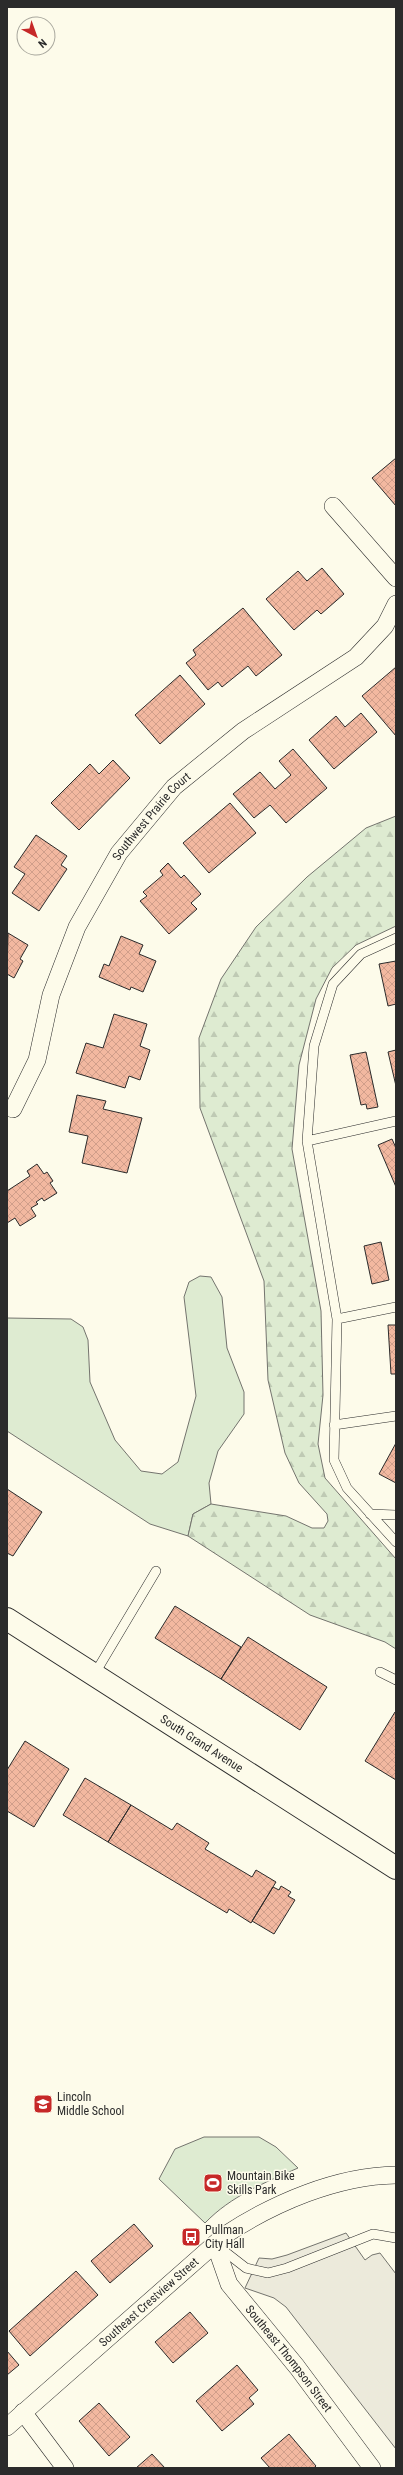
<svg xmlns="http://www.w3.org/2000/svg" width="403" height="2475" font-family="'Roboto Condensed',sans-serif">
<defs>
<pattern id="forest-firs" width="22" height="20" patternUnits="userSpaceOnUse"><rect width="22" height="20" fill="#deebd1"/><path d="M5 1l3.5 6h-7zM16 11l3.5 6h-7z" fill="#bfcab4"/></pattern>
<pattern id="building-cross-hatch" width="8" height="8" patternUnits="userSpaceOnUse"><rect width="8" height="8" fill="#f2b8a0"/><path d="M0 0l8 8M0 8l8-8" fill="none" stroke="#d09e8a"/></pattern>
</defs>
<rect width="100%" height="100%" fill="#fdfbea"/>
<path fill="#deebd1" stroke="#74746e" d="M200,1276L211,1277L222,1297L227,1348L244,1392V1414L218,1451L209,1483L211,1504L193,1514L188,1536L150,1524L7,1431V1318L71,1319L83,1327L88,1340L90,1382L115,1440L141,1471L162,1474L178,1462L196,1396L184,1297L189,1282Z
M204,2137H259L276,2147L298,2168C264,2183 231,2196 205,2223L159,2179L175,2149Z"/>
<path fill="url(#forest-firs)" stroke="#74746e" d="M396,816V926L356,945L332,968L316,999L299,1065L292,1149L321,1311L323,1395L318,1444L325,1478L396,1559V1649L385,1642L310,1615L188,1536L193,1514L211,1504L286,1516L312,1528H324L328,1521L327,1514L299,1483L285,1453L268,1380L264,1281L200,1108L199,1038L221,979L256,927L307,877L366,828Z"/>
<path fill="#eceadb" stroke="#74746e" d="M346,2233L365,2260L372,2255L380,2253L396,2274V2449L286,2307L274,2298L245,2288L259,2258L272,2259L287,2255Z"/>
<path fill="url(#building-cross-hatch)" stroke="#2b2b2b" d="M396,458V506L372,478Z
M322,568L344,594L321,614L317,610L294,630L266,599L298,571L307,581Z
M243,608L282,655L256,676L248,666L222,687L218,682L208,690L186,663L196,655L193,650Z
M396,667V736L362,696Z
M180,675L205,704L160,744L135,715Z
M361,713L377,732L334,769L309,740L336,716L345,727Z
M293,749L327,788L286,823L270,805L254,818L233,794L260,772L275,789L291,775L279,761Z
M113,760L130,778L79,830L51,803L90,764L99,774Z
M230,803L256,833L209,873L183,843Z
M36,835L67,856L61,865L67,869L39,911L12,893L25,874L14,867Z
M168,863L181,878L184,875L201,894L191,903L197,909L169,934L140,901L147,896L143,892L163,875L160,871Z
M8,933L28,945L20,959L23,961L14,978L7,974Z
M121,936L143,945L139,954L156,961L143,992L131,987L130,990L99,977L104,964L109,966Z
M396,961V1004L388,1006L379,964Z
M114,1014L147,1024L140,1046L150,1050L140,1080L129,1076L125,1088L76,1073L86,1043L103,1048Z
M396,1050V1086L388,1052Z
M366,1052L378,1107L367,1109L366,1104L361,1105L350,1055Z
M77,1095L106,1101L103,1109L142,1118L127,1173L82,1163L88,1136L69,1132Z
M392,1139L396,1148V1187L378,1145Z
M37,1164L44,1174L47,1172L53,1181L50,1183L57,1193L44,1201L42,1198L36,1202L38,1204L31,1208L36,1216L20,1226L15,1218L7,1223V1191L30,1176L27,1171Z
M381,1242L389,1280L372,1284L364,1246Z
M388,1325H396V1374H391Z
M396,1443V1483L379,1474Z
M7,1489L42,1512L13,1556L7,1553Z
M175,1606L241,1647L221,1679L155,1638Z
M248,1637L327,1687L300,1730L221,1679Z
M395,1712L396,1713V1780L365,1761Z
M25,1741L69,1769L34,1827L7,1811V1770Z
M85,1778L131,1805L108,1842L63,1815Z
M131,1805L172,1830L177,1823L209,1843L205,1849L252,1877L256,1870L276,1882L251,1923L229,1909L227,1913L108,1842Z
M281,1886L291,1892L288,1896L295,1900L274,1934L252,1921L273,1887L279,1890Z
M134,2224L153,2246L110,2283L91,2261Z
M76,2271L98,2295L30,2356L9,2331Z
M190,2312L208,2333L173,2363L155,2342Z
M7,2351L19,2365L7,2375Z
M237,2365L258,2390L249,2398L254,2404L222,2431L196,2401Z
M99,2403L130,2437L109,2456L79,2421Z
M289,2434L316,2466L314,2468H270L261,2458Z
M152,2454L165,2468H136Z"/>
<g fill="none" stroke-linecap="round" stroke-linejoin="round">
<defs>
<path id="lane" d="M396,938L361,954L333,984L314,1046L307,1141L337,1319L334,1460L347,1488L396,1542
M307,1141L396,1121
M337,1319L396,1307
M334,1425L396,1416
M370,1514L396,1515
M380,1672L396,1680
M94,1675L156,1571
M219,2247L246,2268L268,2273L287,2268L373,2234L396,2238"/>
<g id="street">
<path d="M333,506L396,578"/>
<path id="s1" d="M13,1109L37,1060L51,995L77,927L119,853L174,787L243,731L356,657L385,626L396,604"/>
<path id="s2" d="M215,2244L229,2284L297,2367L372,2468"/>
<path d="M23,2412L65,2468"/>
<path id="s3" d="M7,2427L225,2235C274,2203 336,2176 396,2175"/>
</g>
<g id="primary">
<path id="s4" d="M7,1619L396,1868"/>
</g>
</defs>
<use href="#lane" stroke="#2b2b2b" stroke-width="10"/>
<use href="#street" stroke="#2b2b2b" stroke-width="18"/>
<use href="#primary" stroke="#2b2b2b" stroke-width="24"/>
<use href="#lane" stroke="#fdfbea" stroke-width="9"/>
<use href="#street" stroke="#fdfbea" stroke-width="17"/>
<use href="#primary" stroke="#fdfbea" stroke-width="22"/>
</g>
<defs>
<symbol id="school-square" viewBox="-11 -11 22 22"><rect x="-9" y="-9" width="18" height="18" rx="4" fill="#c62828" stroke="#fdfbea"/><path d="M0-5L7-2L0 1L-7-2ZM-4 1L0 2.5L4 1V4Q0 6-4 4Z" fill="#fff"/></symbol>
<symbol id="stadium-square" viewBox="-11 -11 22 22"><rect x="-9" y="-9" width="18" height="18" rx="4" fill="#c62828" stroke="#fdfbea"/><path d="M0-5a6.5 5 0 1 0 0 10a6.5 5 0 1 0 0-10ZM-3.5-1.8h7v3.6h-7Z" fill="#fff"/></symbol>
<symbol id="bus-square" viewBox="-11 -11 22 22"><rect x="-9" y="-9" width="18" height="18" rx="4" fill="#c62828" stroke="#fdfbea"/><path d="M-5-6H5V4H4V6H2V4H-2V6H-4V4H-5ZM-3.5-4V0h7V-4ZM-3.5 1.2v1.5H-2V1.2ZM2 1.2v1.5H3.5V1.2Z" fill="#fff"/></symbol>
</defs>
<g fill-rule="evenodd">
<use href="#school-square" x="32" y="2093" width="22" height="22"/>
<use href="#stadium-square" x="202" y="2172" width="22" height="22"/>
<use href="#bus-square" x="180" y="2226" width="22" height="22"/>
</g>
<g text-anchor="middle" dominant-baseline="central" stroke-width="3" stroke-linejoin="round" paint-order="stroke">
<g font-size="12" fill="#2b2b2b" stroke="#fdfbea">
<text stroke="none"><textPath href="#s1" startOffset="328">Southwest Prairie Court</textPath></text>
<text stroke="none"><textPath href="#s4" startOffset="231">South Grand Avenue</textPath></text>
<text stroke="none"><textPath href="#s3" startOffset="189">Southeast Crestview Street</textPath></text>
<text stroke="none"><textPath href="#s2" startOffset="138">Southeast Thompson Street</textPath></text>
</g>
<g font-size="12" fill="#2b2b2b" stroke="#fdfbea" text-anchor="start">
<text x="57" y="2097">Lincoln<tspan x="57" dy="14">Middle School</tspan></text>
<text x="227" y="2176">Mountain Bike<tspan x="227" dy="14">Skills Park</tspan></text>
<text x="205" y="2230">Pullman<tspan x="205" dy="14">City Hall</tspan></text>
</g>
</g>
<rect width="403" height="2475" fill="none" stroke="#2b2b2b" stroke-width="16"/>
<g transform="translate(36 36) rotate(139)"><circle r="19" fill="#fdfbea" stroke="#a9a89e"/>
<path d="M0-3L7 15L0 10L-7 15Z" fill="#c62828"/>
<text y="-6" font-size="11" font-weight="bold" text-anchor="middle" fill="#2b2b2b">N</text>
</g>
</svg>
